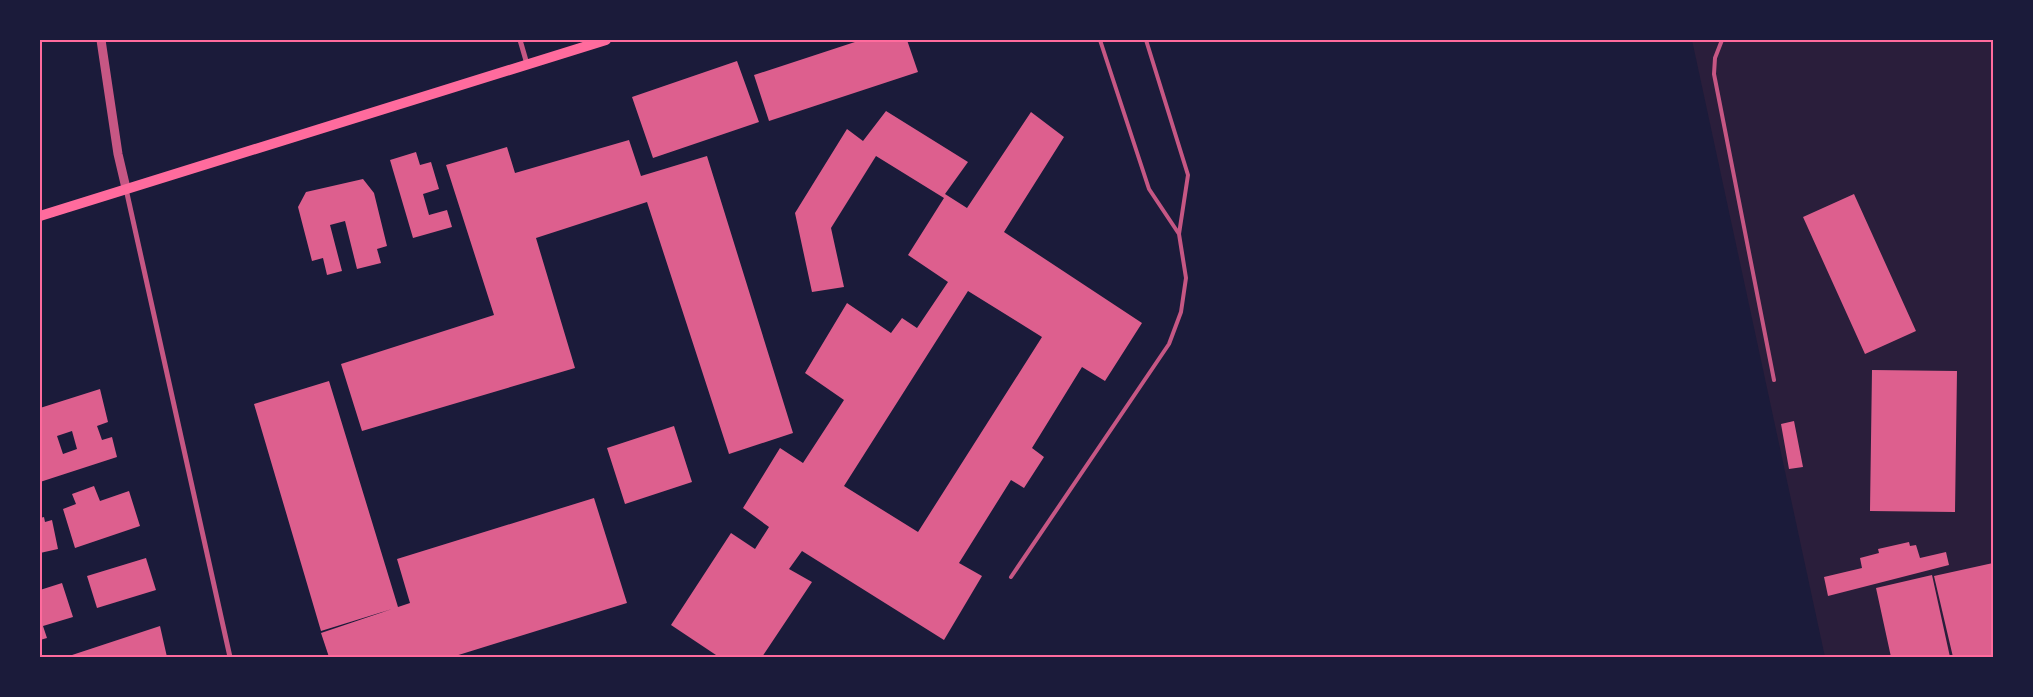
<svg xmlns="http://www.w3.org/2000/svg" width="2033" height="697" font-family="Literata,serif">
<rect width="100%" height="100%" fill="#1b1b3a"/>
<path fill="#2a1e3b" d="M1692,40H1993V657H1825Z"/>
<path fill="#dd5f8e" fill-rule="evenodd" d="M861,40H907L918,72L769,121L754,75Z
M737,61L759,122L653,158L632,97Z
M886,111L968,162L945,194L967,208L1031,112L1064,137L1004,232L1142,323L1105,381L1082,367L1032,448L1044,457L1024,488L1011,480L959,563L982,576L944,640L802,551L789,569L812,582L762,657H719L671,625L731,533L755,549L769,527L743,508L780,448L803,463L844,400L805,373L847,303L891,333L902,318L917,328L948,282L908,255L944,198L876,156L831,228L844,287L812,292L795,213L847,129L863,141ZM968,291L1042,337L918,532L844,486Z
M629,140L641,176L707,156L793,433L729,454L647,202L536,238L575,368L362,431L341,364L494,315L446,165L507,147L515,173Z
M416,152L420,165L431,162L439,189L423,194L429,215L447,210L452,227L413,238L390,160Z
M363,179L374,193L387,246L377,249L381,263L357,269L345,221L330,225L342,271L327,275L323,258L312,261L298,207L306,192Z
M1854,194L1916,331L1865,354L1803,217Z
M1872,370L1957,371L1955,512L1870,511Z
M329,381L398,607L410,603L397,559L594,498L627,603L452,657H329L321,633L392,609L321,631L254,404Z
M100,389L108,422L97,426L102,440L112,437L117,457L40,482V408ZM72,431L77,449L63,454L57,436Z
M1794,421L1803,467L1789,469L1781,424Z
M674,426L692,482L625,504L607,448Z
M94,486L100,501L129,491L140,526L75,548L63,509L76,504L72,494Z
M44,517L45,522L52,520L58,549L40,553V518Z
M1909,542L1910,546L1916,545L1920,558L1946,552L1949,565L1828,596L1824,577L1862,568L1860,558L1879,553L1878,549Z
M146,558L156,590L97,608L87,576Z
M1993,563V657H1953L1934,576Z
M1932,575L1950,657H1891L1876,588Z
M62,583L73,617L43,626L47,638L40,640V590Z
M160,626L167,657H66Z"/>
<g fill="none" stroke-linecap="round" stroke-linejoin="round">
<path stroke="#c65784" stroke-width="4" d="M1100,40L1149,189L1179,234
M1722,40L1715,58L1714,74L1774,380
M1011,577L1169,344L1181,312L1186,278L1179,234L1188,175L1146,40"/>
<path stroke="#c65784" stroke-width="5" d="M520,40L527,64
M126,189L230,657"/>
<path stroke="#c65784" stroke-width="9" d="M101,40L118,154L126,188"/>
<path stroke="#ff6b9d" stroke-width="10" d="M40,216L606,40"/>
</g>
<rect width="2033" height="697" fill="none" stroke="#1b1b3a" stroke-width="82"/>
<rect x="41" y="41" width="1951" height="615" fill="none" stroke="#ff6b9d" stroke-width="2"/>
</svg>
